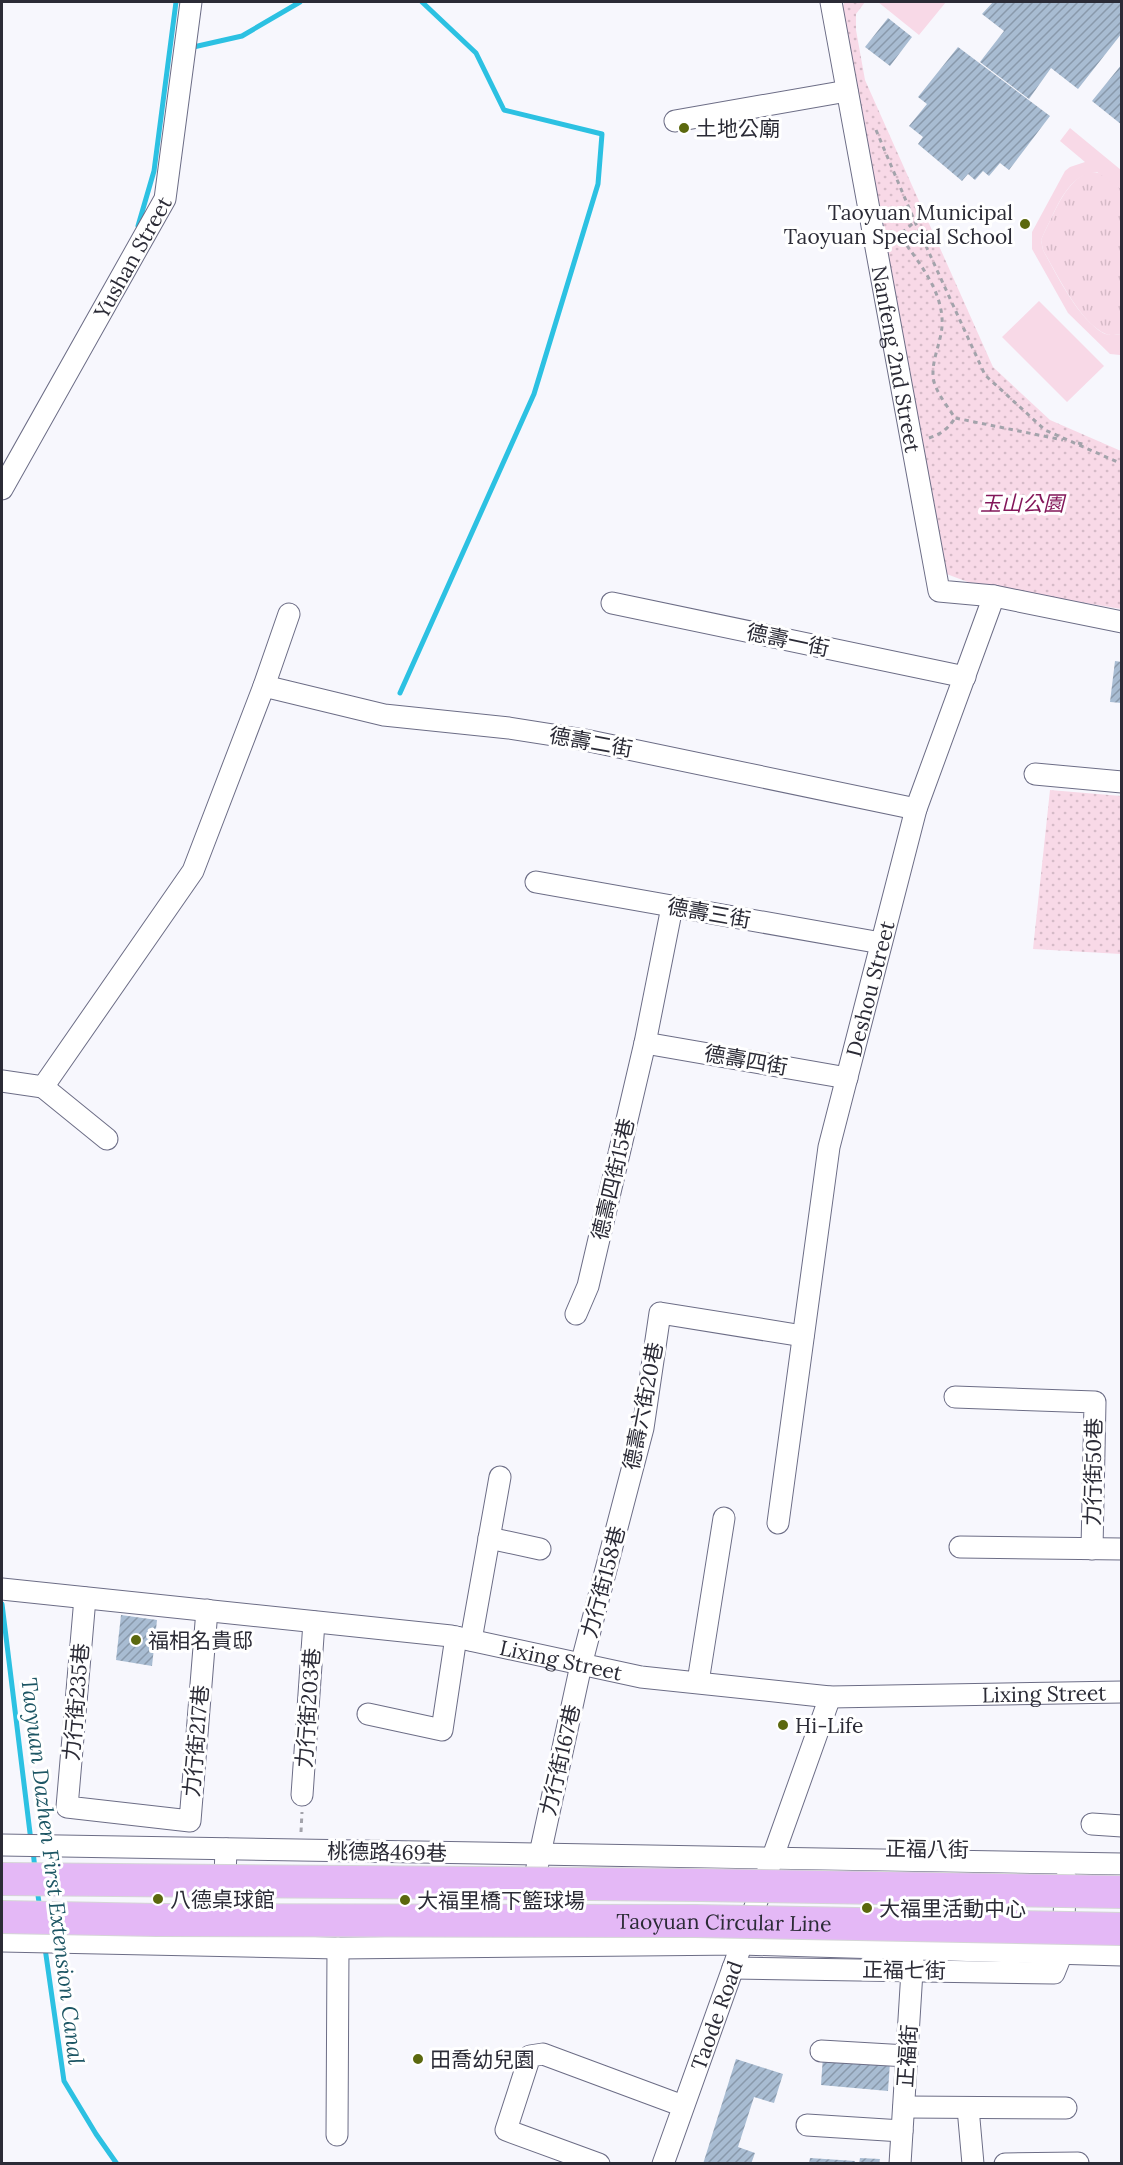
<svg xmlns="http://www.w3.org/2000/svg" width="1123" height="2165" font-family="Lora,'Noto Sans TC',serif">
<defs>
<pattern id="grass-tufts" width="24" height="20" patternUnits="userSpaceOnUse" patternTransform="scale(1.5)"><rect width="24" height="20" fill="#f8d9e7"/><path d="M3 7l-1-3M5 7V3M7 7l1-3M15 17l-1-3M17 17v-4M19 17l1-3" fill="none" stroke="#d5bac7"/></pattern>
<pattern id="park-dots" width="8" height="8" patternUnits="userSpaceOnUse" patternTransform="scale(1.5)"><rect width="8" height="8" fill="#f8d9e7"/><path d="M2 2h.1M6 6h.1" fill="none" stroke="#d5bac7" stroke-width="1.8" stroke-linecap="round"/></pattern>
<pattern id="building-hatch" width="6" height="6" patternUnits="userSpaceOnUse" patternTransform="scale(1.5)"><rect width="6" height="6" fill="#a8bcd2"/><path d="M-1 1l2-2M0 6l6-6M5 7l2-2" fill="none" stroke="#8999ab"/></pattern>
</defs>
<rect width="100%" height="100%" fill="#f7f7fd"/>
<path fill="url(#grass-tufts)" d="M1090,172C1103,171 1112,181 1121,189L1120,334C1115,335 1111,336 1106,334C1080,323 1057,274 1043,250L1041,240L1045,231C1056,210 1066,180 1090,172Z"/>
<path fill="url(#park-dots)" d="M845,2H865L856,14V30L865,80L993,367L1050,420L1121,451V609L973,584L944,573L841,10Z
M1050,790L1121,796V954L1033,949Z"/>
<path fill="#f8d9e7" d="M878,2H946L919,35Z
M1070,128L1121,170V189L1097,172C1067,174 1057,208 1045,231L1041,240L1043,250C1058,277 1077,317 1103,333C1109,336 1116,335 1121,334L1120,355L1110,354L1068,313L1032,249V232L1065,171L1070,167L1085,162L1060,141Z
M1039,301L1104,366L1067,402L1002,337Z"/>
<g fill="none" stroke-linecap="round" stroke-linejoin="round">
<path stroke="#2cc1e2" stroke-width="5" d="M189,48L242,36L300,2
M138,226L154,171L176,2
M400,693L534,394L598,184L602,134L504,110L476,53L422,2
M2,1604L31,1841
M33,1850L35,1870
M37,1889L40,1909
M45,1948L64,2081L96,2134L117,2164"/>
</g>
<path fill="url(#building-hatch)" d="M993,2H1122V33L1078,89L1051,68L1029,99L980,62L1004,31L982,14Z
M888,18L912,37L890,66L865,47Z
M958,47L1050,116L1009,170L1000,163L989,176L983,171L975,180L968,174L962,181L918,144L923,137L909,126L927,104L918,97Z
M1122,64V125L1092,101Z
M1115,661L1122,662V703L1110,702Z
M121,1615L157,1620L152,1666L116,1660Z
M823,2056L890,2062L888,2091L821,2085Z
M736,2059L783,2074L774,2103L754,2097L738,2147L755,2153L751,2164H703Z
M810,2158L855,2161L854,2164H809Z
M860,2158L880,2159L879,2164H859Z"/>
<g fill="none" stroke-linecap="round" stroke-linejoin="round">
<defs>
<g id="minor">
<path id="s1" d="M831,2L939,591L994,596L1122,622"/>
<path d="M675,121L847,91"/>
<path id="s2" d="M2,489L165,199L191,2"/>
<path d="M612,603L965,677"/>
<path d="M264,686L384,715L509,728L585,740L916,809"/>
<path d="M1035,774L1122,782"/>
<path d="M536,882L881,943"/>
<path d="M645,1043L847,1078"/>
<path d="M2,1081L43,1087L193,871L264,686L289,614"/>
<path d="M43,1087L107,1139"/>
<path d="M576,1314L588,1286L645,1043L672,907"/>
<path d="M955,1397L1095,1402L1092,1549"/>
<path id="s3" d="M778,1523L829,1147L916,809L994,596"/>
<path d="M489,1538L540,1549"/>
<path d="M960,1547L1122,1549"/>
<path id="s4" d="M2,1589L451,1636L641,1677L830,1697L1122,1692"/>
<path d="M85,1598L67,1807L190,1821L207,1610"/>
<path d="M471,1640L500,1477"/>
<path d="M698,1682L724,1518"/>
<path d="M368,1714L442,1730L456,1637"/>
<path d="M302,1795L314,1622"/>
<path d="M1092,1824L1122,1826"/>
<path d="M2,1845L1122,1864"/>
<path d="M223,1932L226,1849"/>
<path d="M523,1932L581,1665L643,1428L660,1313L803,1336"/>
<path d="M2,1941L338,1948L741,1944L1122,1955"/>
<path d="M733,1968L1054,1973L1062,1953L1066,1879"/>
<path d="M821,2051L907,2056"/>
<path d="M904,2107L1066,2108"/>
<path d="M968,2108L973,2164"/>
<path d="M807,2125L902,2131"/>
<path d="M337,2135L338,1948"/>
<path d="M599,2164L506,2130L530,2056L543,2054L683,2106"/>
<path id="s5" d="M663,2164L830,1697"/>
<path d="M900,2164L913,1955"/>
<path d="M1005,2164L1078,2163"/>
</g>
</defs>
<use href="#minor" stroke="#6c6d86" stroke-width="23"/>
<path stroke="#a3a3ab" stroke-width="3" stroke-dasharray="4.5 4.5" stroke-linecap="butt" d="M876,130L915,222L985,375L1045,430L1122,464
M919,218L903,232V240C919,263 940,288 942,318C944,340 929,361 934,382C938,395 948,407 955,418L1063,440
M929,438C941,434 948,429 955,418
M1078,443L1087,445
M301,1832L302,1812"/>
<use href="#minor" stroke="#fff" stroke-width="21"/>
<defs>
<g id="highway-bridge">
<path d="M2,1879L701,1885L1122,1892"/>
<path id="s6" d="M2,1917L157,1920L695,1921L1122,1929"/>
</g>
</defs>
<use href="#highway-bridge" stroke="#d5d5d7" stroke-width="34" stroke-linecap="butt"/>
<use href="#highway-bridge" stroke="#e4b8f6" stroke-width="32"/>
</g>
<g fill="#5b680e" stroke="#fff" stroke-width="2">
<circle cx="684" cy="128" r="6"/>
<circle cx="1025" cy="224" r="6"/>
<circle cx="136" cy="1640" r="6"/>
<circle cx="783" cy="1725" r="6"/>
<circle cx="158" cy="1899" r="6"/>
<circle cx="405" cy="1900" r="6"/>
<circle cx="867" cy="1908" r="6"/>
<circle cx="418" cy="2059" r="6"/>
</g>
<g text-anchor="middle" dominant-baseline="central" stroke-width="6" stroke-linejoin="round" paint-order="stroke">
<g font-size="21" fill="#2b2b36" stroke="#fff" text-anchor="start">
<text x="696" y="128">土地公廟</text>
<text x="1013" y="212" text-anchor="end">Taoyuan Municipal<tspan x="1013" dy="24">Taoyuan Special School</tspan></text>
<text x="148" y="1640">福相名貴邸</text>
<text x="795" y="1725">Hi-Life</text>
<text x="170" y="1899">八德桌球館</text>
<text x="417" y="1900">大福里橋下籃球場</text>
<text x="879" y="1908">大福里活動中心</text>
<text x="430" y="2059">田喬幼兒園</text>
</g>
<g font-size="21" fill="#2b2b36" stroke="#fff">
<text stroke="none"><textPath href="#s2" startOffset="266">Yushan Street</textPath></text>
<text stroke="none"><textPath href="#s1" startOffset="363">Nanfeng 2nd Street</textPath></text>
<text transform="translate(788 640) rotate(12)">德壽一街</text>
<text transform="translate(591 742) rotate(10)">德壽二街</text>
<text transform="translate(709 913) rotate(10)">德壽三街</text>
<text stroke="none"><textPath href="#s3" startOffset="543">Deshou Street</textPath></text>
<text transform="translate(746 1060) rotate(10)">德壽四街</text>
<text transform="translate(613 1179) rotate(-77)">德壽四街15巷</text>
<text transform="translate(643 1406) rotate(-79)">德壽六街20巷</text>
<text transform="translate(1093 1472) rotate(-89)">力行街50巷</text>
<text transform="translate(603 1582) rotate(-75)">力行街158巷</text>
<text stroke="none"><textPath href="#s4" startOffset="564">Lixing Street</textPath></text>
<text stroke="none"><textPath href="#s4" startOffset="1050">Lixing Street</textPath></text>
<text transform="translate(76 1702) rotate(-85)">力行街235巷</text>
<text transform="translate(308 1708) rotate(-86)">力行街203巷</text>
<text transform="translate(196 1741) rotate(-85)">力行街217巷</text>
<text transform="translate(560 1760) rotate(-77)">力行街167巷</text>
<text transform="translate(927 1849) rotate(1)">正福八街</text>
<text transform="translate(387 1852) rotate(1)">桃德路469巷</text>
<text stroke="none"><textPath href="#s6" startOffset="722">Taoyuan Circular Line</textPath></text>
<text transform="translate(904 1970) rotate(1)">正福七街</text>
<text stroke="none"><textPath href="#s5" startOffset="158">Taode Road</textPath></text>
<text transform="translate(907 2056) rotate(-86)">正福街</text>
</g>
<g font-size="21" font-style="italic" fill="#83175a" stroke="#fff">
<text x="1022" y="503">玉山公園</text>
</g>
<g font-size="22" font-style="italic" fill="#1d5664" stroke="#fff">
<text transform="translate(53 1871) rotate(83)">Taoyuan Dazhen First Extension Canal</text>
</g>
</g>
<rect width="1123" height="2165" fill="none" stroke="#2b2b36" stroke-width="6"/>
</svg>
